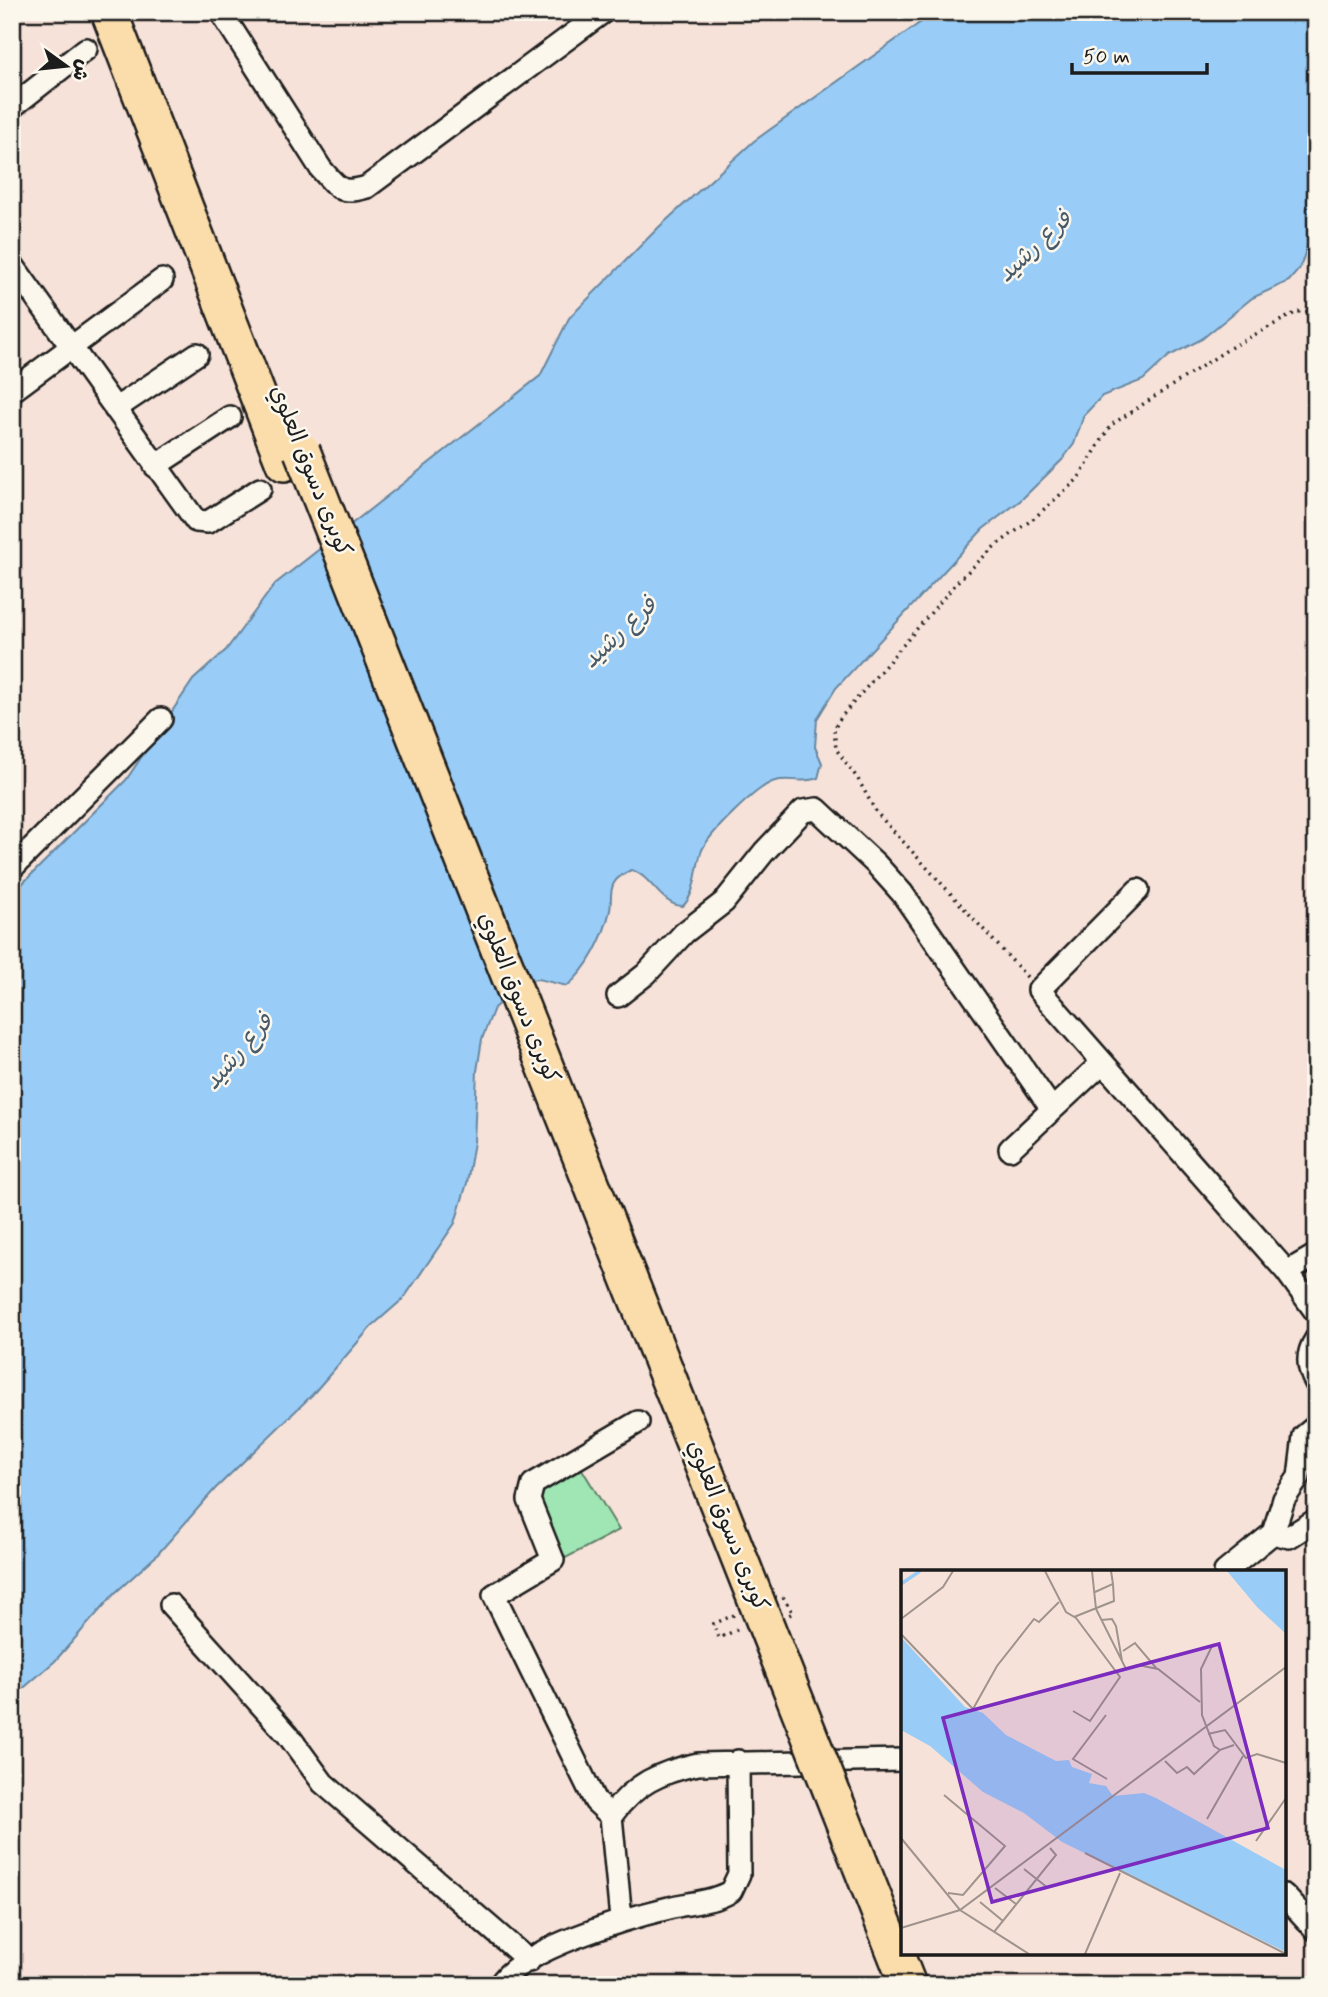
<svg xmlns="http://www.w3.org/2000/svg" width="1328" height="1997" font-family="Mynerve,'Playpen Sans Arabic',sans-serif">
<rect width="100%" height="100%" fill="#f7e2d9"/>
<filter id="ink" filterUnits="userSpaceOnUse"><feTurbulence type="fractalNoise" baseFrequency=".0143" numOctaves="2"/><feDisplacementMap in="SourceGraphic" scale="14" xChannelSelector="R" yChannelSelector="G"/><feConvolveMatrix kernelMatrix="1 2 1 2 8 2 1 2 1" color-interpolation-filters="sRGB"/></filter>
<g filter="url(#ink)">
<path fill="#9fe6b4" stroke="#5e8168" stroke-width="2" d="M580,1466L619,1530L560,1561L530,1499Z"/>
<path fill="#99cdf7" stroke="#67869f" stroke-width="2" d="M935,12H1316V219L1300,268L1289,281L1252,298L1202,339L1169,356L1143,380L1102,396L1084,415L1074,444L1062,460L1021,500L983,529L836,688L817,719L815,747L822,763L818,778C803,784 790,777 775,781C758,785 709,834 702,850C695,868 697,892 683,906C661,906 651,875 631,870C625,873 617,877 614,883C609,891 612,902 610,910C604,937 588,969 567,986L538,979L524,981L494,1008L482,1039L477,1071L474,1142L467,1183L455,1223L404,1298L371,1327L312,1395L215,1489L156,1556L115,1593L55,1661L12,1698V894L126,780L193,680L226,650L275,584L540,376L569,318L659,227L754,141Z"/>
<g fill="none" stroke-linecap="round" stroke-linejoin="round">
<defs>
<path id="minor" d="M221,12L321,169C338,188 340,195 367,187L603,12
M12,107L86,49
M12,264L196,521L208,522L260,489
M12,391L162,280
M115,409L197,354
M155,466L230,417
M12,868L161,719
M1138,890L1039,990L1287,1272L1316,1255
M618,996L646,974L684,933L724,902L764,852L803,811L817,809L876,864L902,893L1051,1108
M1010,1149L1102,1063
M1287,1272L1316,1312
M1316,1339C1306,1354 1307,1368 1316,1383
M1273,1533L1289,1537L1316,1520
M1225,1572L1273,1533L1284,1499L1299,1477L1304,1436L1316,1426
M171,1605L288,1735L323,1783L529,1961
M611,1816L595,1801L494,1595L553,1560L529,1500L533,1484L638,1422
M1284,1895L1316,1930
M621,1919L611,1816C634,1784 660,1772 698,1764L903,1760
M500,1985C518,1950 631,1917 669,1908C687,1903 715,1902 731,1891L739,1874L738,1761"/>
<path id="trunk" d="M109,12L284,463"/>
</defs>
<use href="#minor" stroke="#1c1c1c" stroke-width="26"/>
<use href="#trunk" stroke="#1c1c1c" stroke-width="40"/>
<path stroke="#1c1c1c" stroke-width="3.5" stroke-dasharray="2 5" stroke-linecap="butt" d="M1027,977L876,812L858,779L836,749L834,729L841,717L959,580L995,546L1033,519L1078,479L1111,425L1230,348L1297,312L1316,311
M783,1597L793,1613L789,1615
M734,1615L713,1624L719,1638L741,1628"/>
<use href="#minor" stroke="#fbf7ec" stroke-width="21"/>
<use href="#trunk" stroke="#fbddab" stroke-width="35"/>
<defs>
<path id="trunk-bridge" d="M302,451L908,1985"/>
</defs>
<use href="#trunk-bridge" stroke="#1c1c1c" stroke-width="40" stroke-linecap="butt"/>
<use href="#trunk-bridge" stroke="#fbddab" stroke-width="35"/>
</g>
</g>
<g text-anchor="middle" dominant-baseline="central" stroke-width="5" stroke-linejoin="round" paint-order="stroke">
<g font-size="23" fill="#1c1c1c" stroke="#fbf7ec">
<text transform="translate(310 471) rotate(68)">كوبرى دسوق العلوي</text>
<text transform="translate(518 998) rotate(68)">كوبرى دسوق العلوي</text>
<text transform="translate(727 1526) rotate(68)">كوبرى دسوق العلوي</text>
</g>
<g font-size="24" font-style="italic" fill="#485a69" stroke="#fbf7ec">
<text transform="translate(1035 247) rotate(-43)">فرع رشيد</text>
<text transform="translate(620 633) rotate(-43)">فرع رشيد</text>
<text transform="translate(239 1052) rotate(-49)">فرع رشيد</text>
</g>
</g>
<g transform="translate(901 1570)">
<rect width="385" height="385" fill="#f7e2d9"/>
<path d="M326,1H385V64L356,37ZM0,67L64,137L82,143L105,165L155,191L168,190L171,197L191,204L188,213L205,216L212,226L243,223L255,228L385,300V382L161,272L123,243L82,222L29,176L0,160Z" fill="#99cdf7"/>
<path fill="none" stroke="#99cdf7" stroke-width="3.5" d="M0,14L19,1"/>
<path fill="none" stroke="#9f938d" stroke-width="2" d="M144,1L165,42L175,48L219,107L189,151L172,141M191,1L195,39L225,99L237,95L257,99L299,132M194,22L212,14L210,1M173,47L213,31L212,14M0,49L42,17L52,1M200,50L211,49L215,56L221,91M0,64L72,139L96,96L133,49L138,52L158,32M312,74L300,99L301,145L313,176L319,180L333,175M222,81L234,73L256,99M205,145L172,189L206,209M307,164L324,160L345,188L356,184L385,193M264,191L276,203L286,197L293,204L319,180M43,225L104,276L62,325L47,323M306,249L342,186M0,268L59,340L128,384M355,271L385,228M184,283L385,384M123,299L147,318M94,318L115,334M79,332L102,351M0,358L59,340L385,97M93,362L155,285L149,278M184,384L219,303"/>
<path fill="#7b2cbf" fill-opacity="0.15" stroke="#7b2cbf" stroke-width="3.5" d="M318,74L367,258L91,332L42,148Z"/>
<rect width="385" height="385" fill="none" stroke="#1c1c1c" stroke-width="3.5"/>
</g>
<rect width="1328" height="1997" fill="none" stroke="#fbf7ec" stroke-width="42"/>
<rect x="21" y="21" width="1286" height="1955" fill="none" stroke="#1c1c1c" stroke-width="2.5" filter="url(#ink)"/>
<g transform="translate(66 66) rotate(105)" stroke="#fbf7ec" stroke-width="5" paint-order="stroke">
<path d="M0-5L12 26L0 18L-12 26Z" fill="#1c1c1c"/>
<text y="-10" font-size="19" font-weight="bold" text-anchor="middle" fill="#1c1c1c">ش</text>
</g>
<path d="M1072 63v10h135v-10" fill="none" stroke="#1c1c1c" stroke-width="3.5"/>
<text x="1083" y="63" font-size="21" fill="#1c1c1c" stroke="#fbf7ec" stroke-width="5" paint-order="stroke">50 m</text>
</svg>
